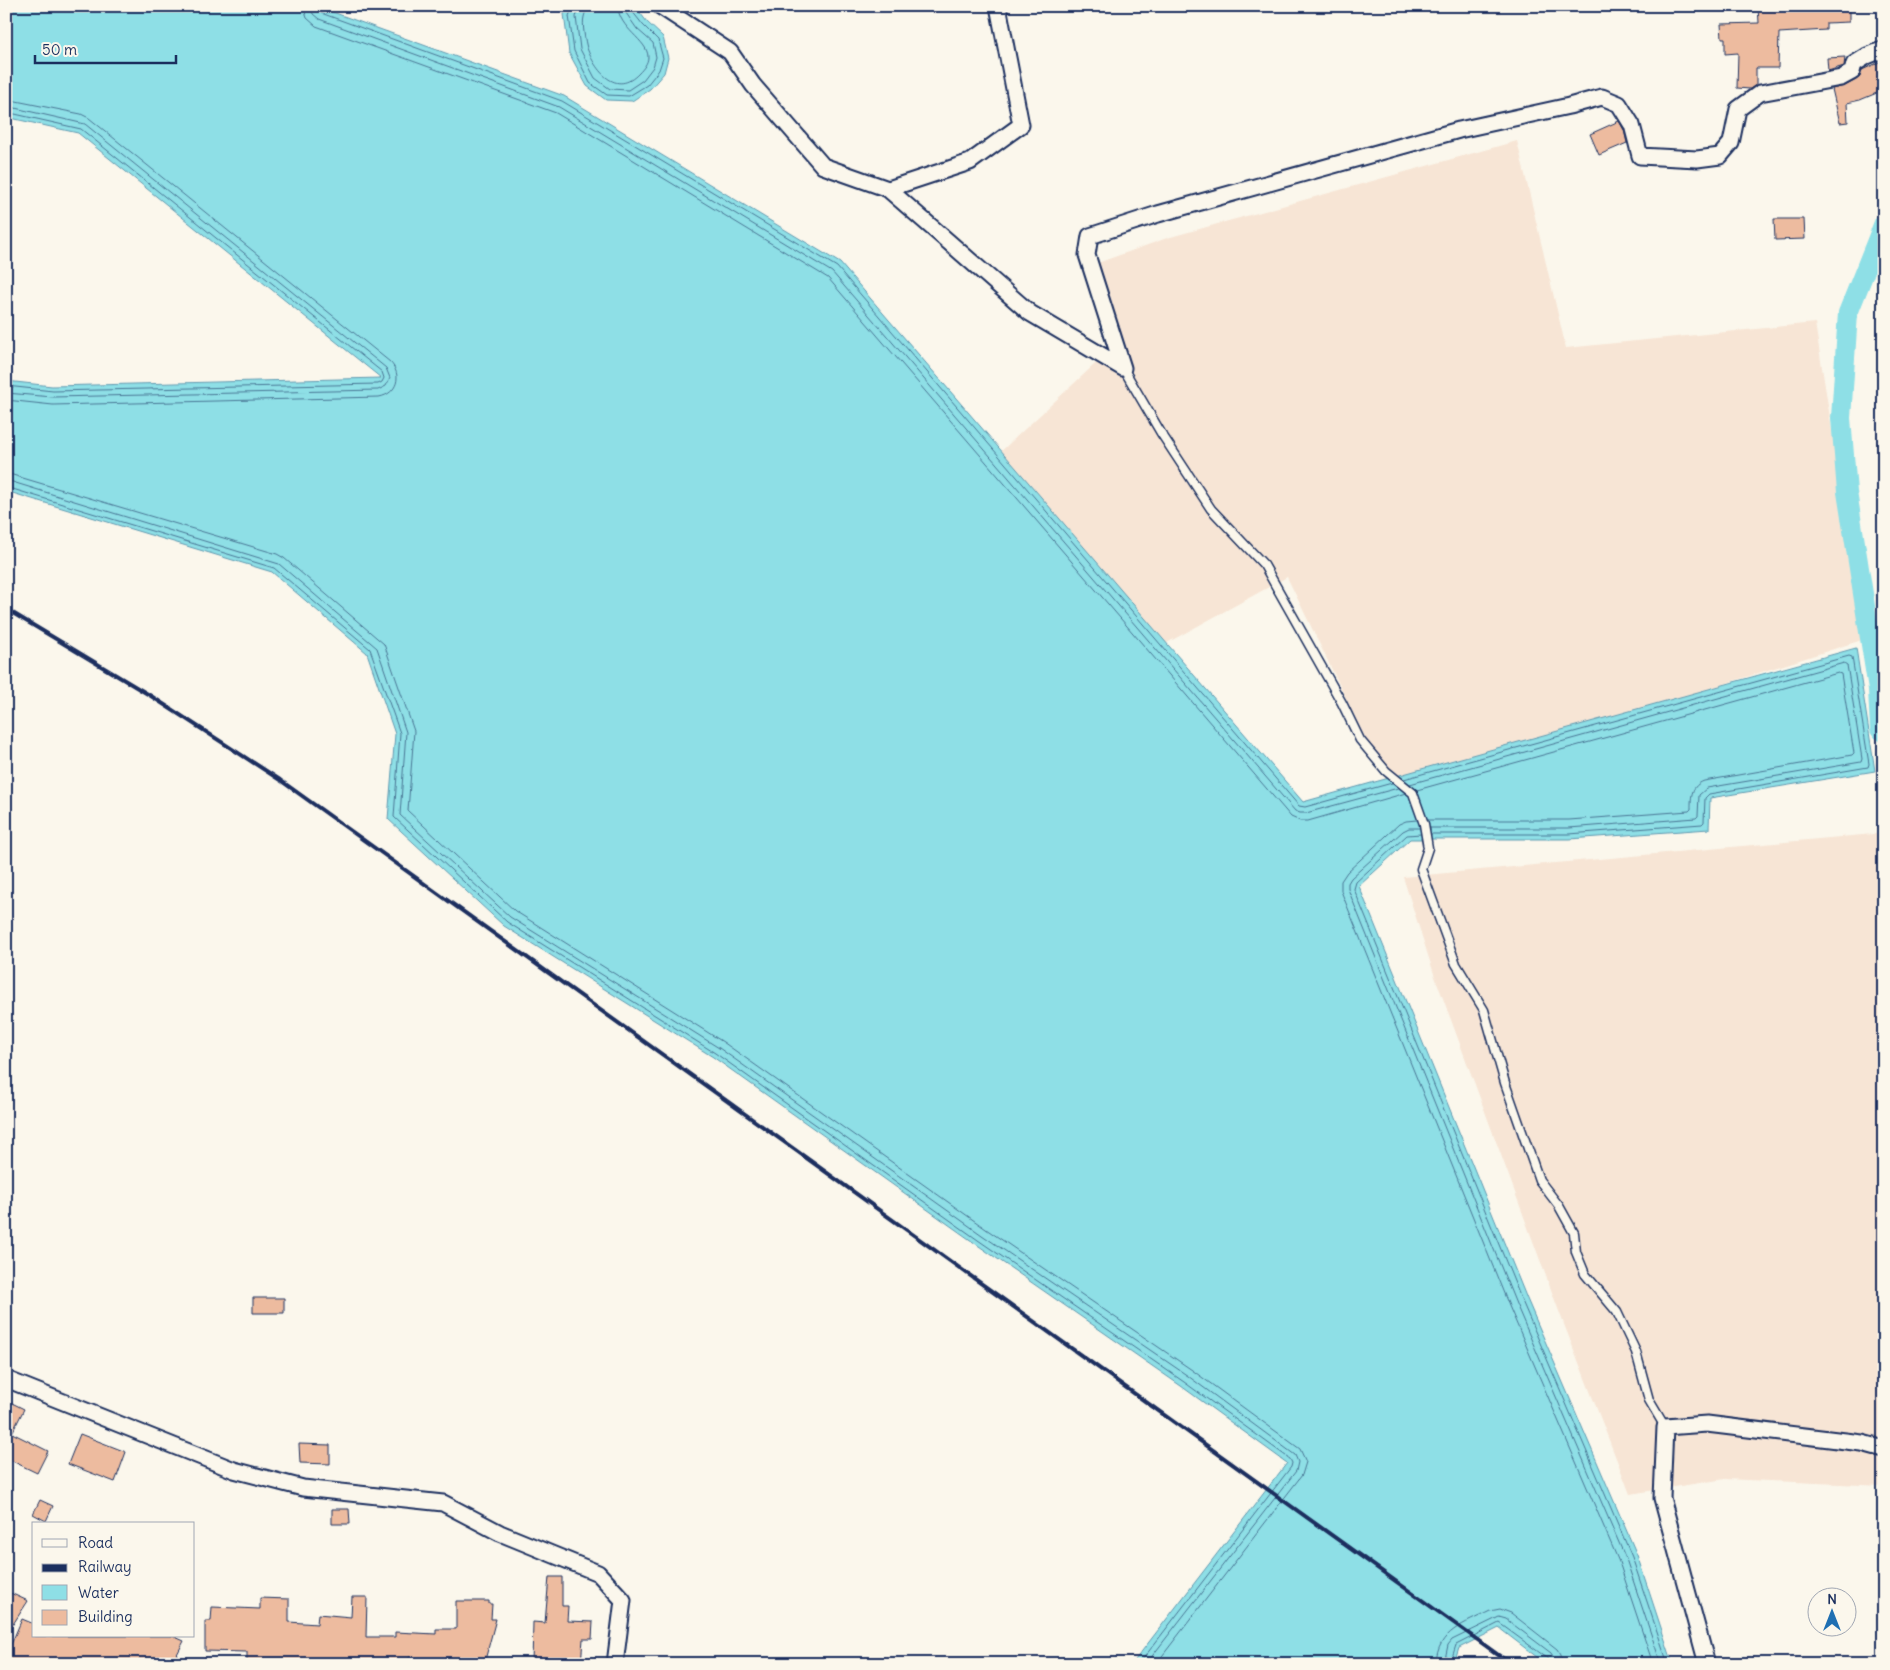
<svg xmlns="http://www.w3.org/2000/svg" width="1890" height="1670" font-family="Delius,sans-serif">
<rect width="100%" height="100%" fill="#fbf7ec"/>
<filter id="ink" filterUnits="userSpaceOnUse"><feTurbulence type="fractalNoise" baseFrequency=".02" numOctaves="2"/><feDisplacementMap in="SourceGraphic" scale="10" xChannelSelector="R" yChannelSelector="G"/><feConvolveMatrix kernelMatrix="1 2 1 2 8 2 1 2 1" color-interpolation-filters="sRGB"/></filter>
<g filter="url(#ink)">
<path fill="#f7e5d5" d="M1517,141L1566,348L1815,323L1865,639L1391,791L1287,577L1165,644L998,454L1108,352L1092,265L1167,238Z
M1884,833V1486L1725,1479L1630,1494L1560,1314L1434,974L1403,877Z"/>
<path fill="#8edfe6" stroke="#6099b0" d="M6,6H316L564,96L840,263L1303,802L1856,648L1875,771L1710,798L1709,829L1570,839H1410L1359,886L1527,1299L1637,1555L1673,1664H1546L1499,1628L1459,1648L1454,1664H1132L1287,1463L1181,1386L976,1244L713,1057L504,926L388,819L395,734L367,653L272,572L6,491V381L52,386L381,378L78,133L6,117Z
M569,6H635L647,22L663,37L668,58L664,73L650,89L632,101L606,100L587,86L569,53L564,14Z"/>
<g fill="none" stroke-linecap="round" stroke-linejoin="round">
<path stroke="#497594" stroke-width="1" d="M303,6L307,18L316,26L556,113L828,278L1291,817L1300,821H1308L1406,793
M311,6L313,14L319,19L559,107L832,272L1295,811L1300,813H1306L1398,788
M317,6L318,10L321,13L562,101L837,267L1299,806L1305,807L1392,783
M573,6L569,16L574,51L590,83L607,95L629,96L647,85L659,70L663,58L658,40L643,25L632,11L631,6
M579,6L576,17L580,49L595,78L610,89L628,90L643,80L653,67L656,57L653,43L637,29L626,13L625,6
M586,6C586,11 585,13 584,17C582,24 585,41 587,48C595,70 616,98 639,73C643,69 648,63 648,57C648,40 618,29 618,6
M6,99L81,114L89,118L390,362C403,375 397,394 379,397L53,405L6,400
M6,106L85,124L386,368L390,378L386,386L378,390L53,397L6,393
M6,112L81,129L382,372L384,378L382,382L378,384L53,391L6,386
M6,473L277,554L284,558L384,644L414,731L408,811L515,911L723,1042L986,1229L1192,1370L1300,1449L1306,1462L1302,1475L1156,1664
M6,480L279,564L377,648L406,732L400,815L510,917L719,1048L982,1235L1188,1376L1295,1455L1298,1462L1296,1471L1146,1664
M6,487L274,568L370,649L400,733L394,817L507,922L715,1053L978,1240L1184,1382L1290,1459L1292,1463L1291,1467L1139,1664
M1404,779L1849,656L1852,657L1869,764L1868,767L1709,794L1705,798L1704,822L1702,824L1569,834H1431
M1410,784L1844,663L1847,665L1862,759L1861,762L1707,788L1699,795L1698,816L1696,818L1569,828H1430
M1417,790L1838,673L1841,674L1854,753L1852,755L1704,781C1691,786 1691,796 1691,809L1689,811L1569,820H1428
M1417,820L1406,821L1399,824L1347,872L1341,881V891L1509,1306L1619,1562L1653,1664
M1420,828H1409L1403,831L1351,878L1348,883V889L1516,1304L1626,1559L1661,1664
M1421,834L1407,835L1356,882L1354,889L1522,1301L1632,1557L1668,1664
M1436,1664C1437,1630 1465,1624 1490,1611L1500,1609L1511,1613L1557,1649L1561,1655L1562,1664
M1444,1664L1448,1645L1452,1640L1499,1617L1506,1619L1551,1653L1554,1658L1555,1664
M1450,1664L1456,1645L1499,1623L1547,1658L1549,1664"/>
<path stroke="#8edfe6" stroke-width="20" d="M1884,223L1848,313L1841,418L1847,492L1878,689L1880,729L1884,732"/>
</g>
<path fill="#edbb9f" stroke="#1b2f5e" d="M1758,6H1849V22L1826,23V30L1779,33L1778,68H1756V85L1750,89L1737,88L1738,53L1725,54V38H1722L1721,24L1759,23Z
M1845,57L1844,66L1828,71L1827,58Z
M1884,60V90L1860,100L1847,103L1848,122L1840,123L1832,89L1845,86L1856,80L1860,77L1862,70Z
M1619,121L1624,130L1627,143L1599,155L1590,134Z
M1774,219H1804L1805,239L1775,240Z
M253,1298H284V1313H253Z
M6,1400L24,1409L12,1433L48,1451L37,1473L6,1458Z
M80,1434L126,1452L115,1482L68,1464Z
M299,1444L330,1445V1464L300,1463Z
M40,1500L53,1506L46,1521L33,1514Z
M332,1509H349L350,1524H332Z
M549,1577H562V1606H568L567,1621L593,1622L592,1639H583L581,1664H532L533,1622L545,1623Z
M6,1591L28,1601L6,1635Z
M352,1597H367L366,1637H395V1632L436,1634V1629H456V1601H489V1604H492L491,1619H496L484,1664H433L409,1657V1664H247V1652L205,1651V1621H211L212,1607L260,1609V1598L289,1599V1622L317,1624L318,1614L351,1617Z
M22,1619L34,1624V1636H173L184,1641L172,1664H20L6,1658V1656Z"/>
<g fill="none" stroke-linecap="round" stroke-linejoin="round">
<defs>
<path id="lane" d="M1123,368L1161,433L1211,509L1264,565L1342,703L1360,740L1386,771L1413,793L1424,824L1428,848L1421,869L1456,964L1484,1010L1505,1083L1539,1180L1559,1206L1574,1233L1576,1252L1585,1274L1617,1312L1636,1352L1649,1400L1665,1427"/>
<path id="street" d="M660,6L730,52L753,85L823,166L888,189L1030,313L1123,368
M888,189L970,162L1021,125L998,6
M1123,368L1087,255L1090,236L1158,214L1459,130L1569,106L1602,97L1619,104L1632,125L1640,156L1697,159L1720,156L1731,143L1738,109L1760,93L1841,78L1852,72L1854,64L1867,56L1884,49
M6,1379L234,1470L303,1488L443,1503L500,1533L598,1573L623,1600L615,1664
M1707,1664L1662,1498L1665,1427L1707,1424L1862,1443L1884,1449"/>
</defs>
<use href="#lane" stroke="#1b2f5e" stroke-width="11"/>
<use href="#street" stroke="#1b2f5e" stroke-width="19"/>
<use href="#lane" stroke="#fbf7ec" stroke-width="8"/>
<use href="#street" stroke="#fbf7ec" stroke-width="15"/>
<path stroke="#1b2f5e" stroke-width="4" d="M6,609L151,696L280,780L1511,1664"/>
</g>
</g>
<rect width="1890" height="1670" fill="none" stroke="#fbf7ec" stroke-width="25"/>
<rect x="12" y="12" width="1865" height="1645" fill="none" stroke="#1b2f5e" stroke-width="2" filter="url(#ink)"/>
<rect x="32" y="1522" width="162" height="115" fill="#fbf7ec" stroke="#a1a7b3"/>
<rect x="42" y="1539" width="25" height="8" fill="#fbf7ec" stroke="#a1a7b3"/>
<text x="78" y="1548" font-size="15" fill="#1b2f5e">Road</text>
<rect x="42" y="1564" width="25" height="8" fill="#1b2f5e" stroke="#a1a7b3"/>
<text x="78" y="1572" font-size="15" fill="#1b2f5e">Railway</text>
<rect x="42" y="1585" width="25" height="15" fill="#8edfe6" stroke="#a1a7b3"/>
<text x="78" y="1598" font-size="15" fill="#1b2f5e">Water</text>
<rect x="42" y="1610" width="25" height="15" fill="#edbb9f" stroke="#a1a7b3"/>
<text x="78" y="1622" font-size="15" fill="#1b2f5e">Building</text>
<g transform="translate(1832 1612)"><circle r="24" fill="#fbf7ec" stroke="#a1a7b3"/>
<path d="M0-4L9 19L0 12L-9 19Z" fill="#1f6fb2"/>
<text y="-8" font-size="14" font-weight="bold" text-anchor="middle" fill="#1b2f5e">N</text>
</g>
<path d="M35 55v8h141v-8" fill="none" stroke="#1b2f5e" stroke-width="2.5"/>
<text x="42" y="55" font-size="15" fill="#1b2f5e" stroke="#fbf7ec" stroke-width="4" paint-order="stroke">50 m</text>
</svg>
